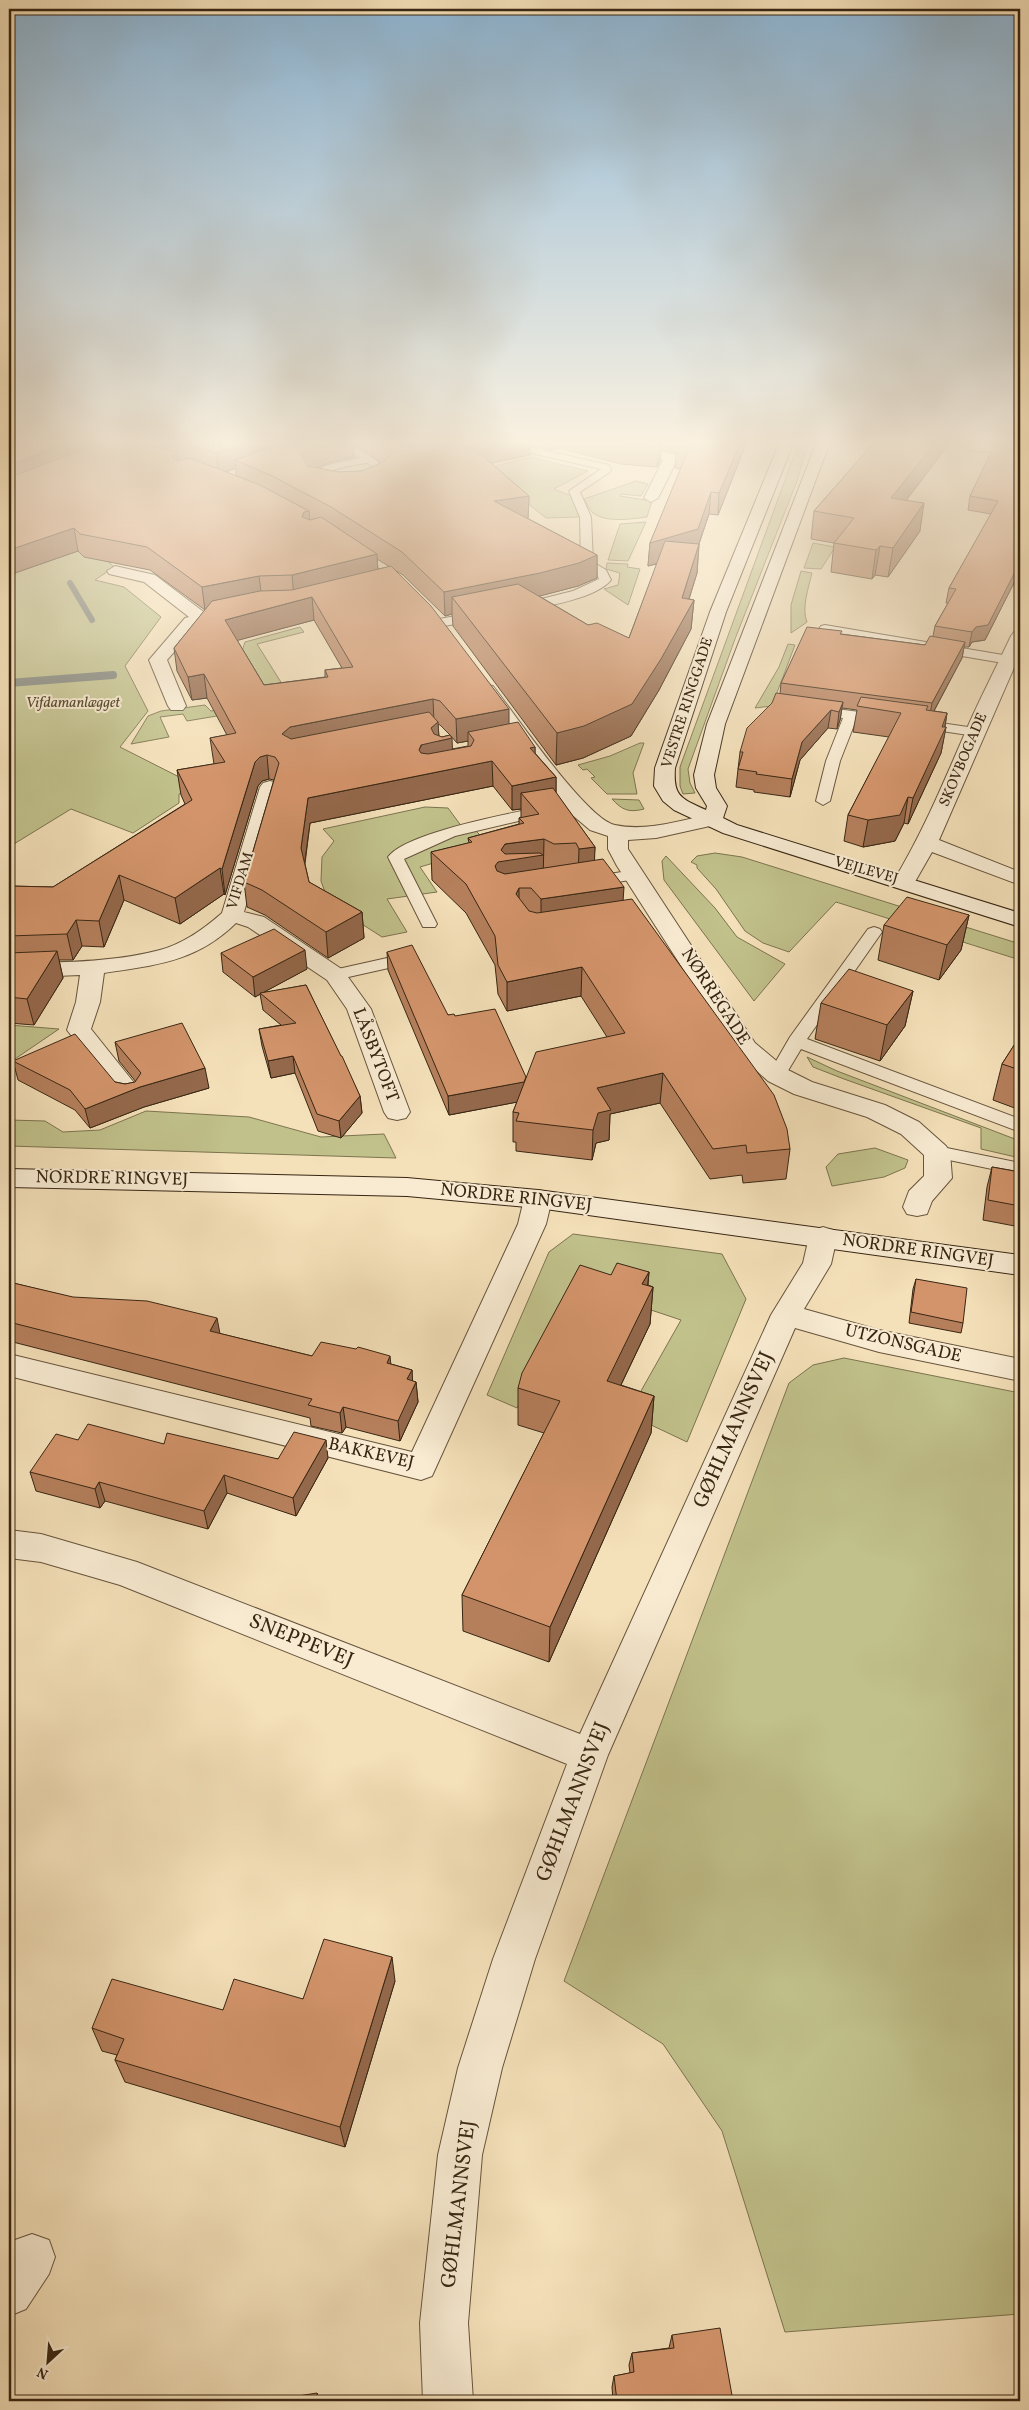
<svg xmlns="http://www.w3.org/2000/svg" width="1029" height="2410" font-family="Vollkorn,serif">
<rect width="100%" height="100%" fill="#f4e0b9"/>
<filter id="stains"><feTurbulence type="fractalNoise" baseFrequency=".004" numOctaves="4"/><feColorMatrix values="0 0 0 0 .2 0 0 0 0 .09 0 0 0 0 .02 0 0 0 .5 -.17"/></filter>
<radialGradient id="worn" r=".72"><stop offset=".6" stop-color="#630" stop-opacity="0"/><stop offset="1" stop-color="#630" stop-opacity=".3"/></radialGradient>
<path fill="#c1c18b" stroke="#7c744f" d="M800,439H806L807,447L797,481L735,639L688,769L690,783L695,793L683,794L680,786V767Z
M530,457L588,471L554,489L574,497L579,517L546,518L489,472L497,466Z
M636,481L648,484L641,496L621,494L620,496L652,501L647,517C631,519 607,523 593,513C589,510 587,503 584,499Z
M646,522L628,561L608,560L620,524Z
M90,538L97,551L114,567L95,580L124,587L161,617L125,666L148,711L120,747L199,787L179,794V803L133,833L71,809L9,847V563Z
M813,543L835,547L821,569L804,568Z
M607,563L628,564L627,567L640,569L628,605L604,589L618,585L620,573L606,569Z
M801,571L812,573C809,586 801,609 807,622L791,633V605Z
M300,627L304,632L257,644L294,703L187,721L183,714L160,717L169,737L131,744L148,716L161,711L205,705L211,711L262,702L240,657L245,642Z
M788,644L795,645L772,706L755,708L779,667Z
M640,743H644L633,773L637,794H607L591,778L595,777L587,769L583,770L578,765L610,756Z
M612,799L639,800L644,809C629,813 622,810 612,799Z
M425,807L448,808L462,827L476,831L491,846L420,867L437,892L387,899L407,932L382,937L329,903L321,881L322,857L334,841L323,829Z
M715,853L742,857L1020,944V960L836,902L789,952L763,943L745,931L716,889L697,868V865L691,862L697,856Z
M666,856L715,908L737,937L785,964L754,1001L664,880L662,861Z
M9,1025L59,1029L9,1063Z
M807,1057L837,1071L1020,1141V1158L981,1149V1128L844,1079L813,1067Z
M146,1111L249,1117L321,1137L384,1134L396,1158L9,1146V1120L45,1121L63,1132L100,1130Z
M875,1148L908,1160L905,1168L884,1177L832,1186L826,1167L838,1154Z
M573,1234L722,1254L746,1299L687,1442L628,1414L681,1320L612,1297L576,1298L517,1408L487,1395L549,1252Z
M844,1358L1020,1393V2314L785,2332L722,2131L663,2044L564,1981L789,1383L813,1365Z"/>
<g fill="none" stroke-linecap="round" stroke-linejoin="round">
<path stroke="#787f78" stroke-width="6" d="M70,583L92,620"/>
<path stroke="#787f78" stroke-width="8" d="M9,683L113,675"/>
<defs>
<path id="service" d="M326,439C347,439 379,459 391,475L380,484H372V480L380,474L368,463C350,465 332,469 316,477L321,485L320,487L309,486L305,476L306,474L328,465L360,458L325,443L323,441Z
M528,439H539L529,446L533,448L609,465L611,470L610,472L580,492L591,517L593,562L606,570L611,580C595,599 545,606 521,612L515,608L517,605L573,591L599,579L597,574L581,563L580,517L569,491L601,469L527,452L519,448V444Z
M478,612L482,613L484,616L482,619L439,627L433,623L439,619Z
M825,625L1009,656L1015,660L1009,664L821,632L819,629L821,626Z
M814,706L882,715L889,719L882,723L856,720L840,761L830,801L823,805L816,801L826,761L843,718L809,713L807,710Z
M920,720L975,728L982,732L975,736L915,727L913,724L915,721Z
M548,806L553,807L555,810L553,813L455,836L404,859L437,924L435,927H423L388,857C406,832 516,812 548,806Z
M634,870L640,872L642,875L640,878L591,887L583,882L591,877Z
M874,927L880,929L882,932L807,1039L1020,1119V1132L801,1049L783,1079H771L768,1075L790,1037L868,929Z
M405,954L411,955L413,959L411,963L335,980L329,979L327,975L329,971Z
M937,1146L1020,1163V1175L930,1156L927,1152L930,1148Z"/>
<path id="minor" d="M578,439H601L676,455L678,458L658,498L651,502L644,498L663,460L579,442Z
M946,439H964L973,442L1020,448V456L970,450L948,442Z
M115,566L155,575L205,613L236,607L242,608L244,612L242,616L197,626L167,660L186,706L183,710H171L168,706L149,660L185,618L189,617L144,582L109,574L107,571Z
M1020,631V654L939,840L1020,872V885L932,852L912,887L904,888L896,887L893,882C922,834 943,784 965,733C979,700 996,668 1011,636L1014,632Z
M487,685L493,686C514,713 587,820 615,825C647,832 681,820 712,814L719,816L722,820L719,824L656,838L628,840V849L755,1043L786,1069L812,1082L885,1105L919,1122L946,1146L950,1152L952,1178L932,1201L927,1214L917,1216L907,1214L903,1207L909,1191L924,1176V1155L901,1134L867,1117L794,1094L768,1081L737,1053L617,866L608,849V836L590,830L570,813L478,690L481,686Z
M270,781L277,783L280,787L244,912L264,917L343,970L371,1009L410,1112L406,1118L397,1120L388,1118L384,1112L347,1009L327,980L248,927L236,923C196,962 156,965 104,973L100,1002L91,1029L143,1094L139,1100L130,1102L121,1100L67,1030L76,1002L80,975L9,978V964C59,962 111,963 160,950C183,944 205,928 222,913L260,787L263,783Z
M538,1190L548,1192L552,1199L546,1224L432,1476L421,1480L9,1376V1354L412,1452L518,1224L524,1199L528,1192Z
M823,1227L833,1230L837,1237L831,1264L804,1309L879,1330L1020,1359V1381L879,1352L795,1328L608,1755L535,1959L502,2068L482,2155L468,2323L473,2401H423L420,2323L438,2155L458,2068L493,1959L567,1764L120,1585L41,1562L9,1558V1530L41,1534L137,1562L580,1734L771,1315L803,1263L809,1237L813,1230Z
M32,2234L49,2240L55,2257L49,2274L26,2309L9,2316V2250L15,2240Z"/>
<path id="secondary" d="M781,439H795L726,612L675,768C673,797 681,798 706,810L707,806L696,788L694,775L707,724L818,439H831L725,724L714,775L716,788L727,806L723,818L737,825L1020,913V927L723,833L674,810L663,801L654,786L655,768L710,612Z
M9,1169L407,1178L538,1190L1020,1255V1275L538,1208L407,1196L9,1187Z"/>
</defs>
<use href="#service" stroke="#67543c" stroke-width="2"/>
<use href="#minor" stroke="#67543c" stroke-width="2"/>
<use href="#secondary" stroke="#382613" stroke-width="2"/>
<use href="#service" fill="#f8ebd2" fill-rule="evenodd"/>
<use href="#minor" fill="#f8ebd2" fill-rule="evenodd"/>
<use href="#secondary" fill="#f8ebd2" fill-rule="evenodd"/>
</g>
<path fill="#b57f5c" stroke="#382613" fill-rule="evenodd" d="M9,439H530V455L491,463L529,496L528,518H527L597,555V578L578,586L539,596L588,625L629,638L657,564L648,566L650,543L681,469L675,468L676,453L661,450L660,461L657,467L621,464L559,448L550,450L534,446V439H748L718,515L709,514L699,544L697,573L689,599L694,600L691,629L659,690L631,736L583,758L556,765L453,626L452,614L445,616L403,575L395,570L509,724L535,747V753L556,777V793L595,847L594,860L623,900L790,1149L786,1179L743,1183L742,1175L710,1179L660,1103L610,1114L609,1140L596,1143L592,1160L516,1151V1142H513V1112L517,1102L449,1115L388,970L387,952L448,1015L455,1016L526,1077L607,1037L581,996L507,1011L498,994L495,965L466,913L432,880L431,852L469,843L468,838L519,824V818L521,817V809L512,810L493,786L310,823L305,864L309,882L362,912L364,938L328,958L265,915L247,907L244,882L274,780L269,779L262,781L258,786L225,895L224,894L180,924L124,900L104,947L82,946L73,960H59L63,978L34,1025L9,1023V886L53,887L185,804L181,795L177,770L214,764L210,738L227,735L207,698L192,700L177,671L174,648L205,610L150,570L84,557L78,551L12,574L9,572ZM87,443L90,444L94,445L88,447ZM353,445L363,449L382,463L362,471L339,472L316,468L328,463L354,457ZM236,468V476L226,472ZM377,559L390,567L378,569ZM314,620L342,668L325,670V677L264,685L237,640ZM438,724L440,725L450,735L442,737L439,736ZM450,735L457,743L468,741V746L452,749Z
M877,439H947L945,449L906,500L920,531L888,577L875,575L872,579L831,572L834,543L811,539L814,511Z
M1000,439H1020V571L985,640L972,642L969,647H964L962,658L934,711L947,713L945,727H946L941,753L908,824L904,823L895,841L863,847L844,841L848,815L889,737L853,732L857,710L842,708L840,720L837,729L828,728L800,760L790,797L754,792V790L736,787L740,752L780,694L781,683L841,634L925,645L933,636L935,626L948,603H946L949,588L991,514L968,510L970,496L999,442Z
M969,915L961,950L939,980L878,960L884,925Z
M221,953L307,969L262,993L306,985L360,1096L362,1113L341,1138L318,1131L295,1073L271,1078L262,1046L259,1029L281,1025L263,1010L260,994L255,997L223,972Z
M913,991L905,1026L880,1061L815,1039L821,1003Z
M1020,1036V1110L993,1100L1002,1064Z
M115,1042L209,1088L144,1107L90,1128L75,1110L18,1080L13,1061L125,1084L136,1082L119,1061Z
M992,1167L1020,1172V1227L983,1220L987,1187Z
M649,1272L648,1285L653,1287L650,1324L621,1385L654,1396L651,1433L549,1662L463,1631L462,1595L544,1433L518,1425V1388L611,1275Z
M916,1279L963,1323L961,1333L909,1323L913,1289Z
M9,1282L312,1356L391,1364L412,1370V1381L416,1382L418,1402L400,1441L346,1427L342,1433L311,1426L310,1418L9,1341Z
M78,1440L164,1444L278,1459L328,1458L296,1516L227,1493L208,1529L105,1501L100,1508L36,1491L30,1472Z
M395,1981L345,2147L125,2082L115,2060L117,2055L102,2051L92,2028L223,2010L303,1999Z
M672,2335L733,2401H613L612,2387L614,2376L630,2373L629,2365L632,2353L669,2348Z"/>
<path fill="#94684b" stroke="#382613" d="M75,439H87L90,455L9,489V466Z
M257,439H318L235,460L236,468L219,474L216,453Z
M342,439H353L354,457L328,463L305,472L301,455L303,451L326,442Z
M506,439H530V455L468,468L467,447Z
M550,439H559V448L550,450Z
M742,439H748L718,515L719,493Z
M938,439H947L945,449L887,526L891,498Z
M661,440L660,461L657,467L659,446Z
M177,453L180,475L172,457Z
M711,492L709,514L696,552L648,566L650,543Z
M529,496L528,518L494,523V501Z
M924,503L920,531L888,577L893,548Z
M309,511L311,533L302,517L304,512Z
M74,528L78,551L12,574L9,559V550Z
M699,544L697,573L682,621L694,600L691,629L659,690L631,736L583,758L556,765L557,733L682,598Z
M880,546L875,575L872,579L876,550Z
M377,554L378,577L294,598L292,575Z
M597,555V578L578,586L540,596L452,597V614L445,616L444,592Z
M1020,562V571L985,640L972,642L969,647L972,632Z
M259,576L262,599L205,611L202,587Z
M312,597L314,620L228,643L225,620Z
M965,642L962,658L929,720L932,703Z
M204,674L207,698L192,700L188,677Z
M433,699L434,723L293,751L282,734L290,727Z
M843,702L840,720L837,729L839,712Z
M509,709V733L468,732V741L457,743L456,719Z
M831,710L828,728L800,760L790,797L792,779L802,742Z
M947,713L944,731L946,727L941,753L908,824L913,798Z
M438,722L439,741L452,738L453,762L422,769L419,750L431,728Z
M535,747V771L530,748Z
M267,755L269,779L262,781L258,786L225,895L222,869L255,762L260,757Z
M492,761L493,786L310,823L303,874L301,848L308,798Z
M556,777V802L521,793V809L512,810V786Z
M908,797L904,823L895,841L863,847L868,820Z
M544,839L543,883L498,890L495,866L501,850L505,844Z
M595,847L594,875L578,877L579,849Z
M220,868L224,894L180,924L175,898Z
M119,875L124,900L104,947L99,921Z
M624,887L622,916L541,927V899Z
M519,888V916L516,894Z
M362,912L364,938L328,958L326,932Z
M969,915L961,950L939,980L947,945Z
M76,920L82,946L73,960L67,934Z
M305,950L307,969L255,997L253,977Z
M57,951L63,978L34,1025L27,999Z
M582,967L581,996L507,1011V982Z
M913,991L905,1026L880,1061L887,1025Z
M293,1056L295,1073L271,1078L268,1061Z
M205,1068L209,1088L144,1107L90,1128L85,1109L140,1087Z
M663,1073L660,1103L610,1114L609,1140L596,1143L592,1160L593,1130L597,1088Z
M528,1081V1100L449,1115L448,1096Z
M360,1096L362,1113L341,1138L339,1121Z
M649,1272L646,1300L653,1287L650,1324L605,1418L607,1381L642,1284Z
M217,1318L221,1339L210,1331Z
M390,1356L392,1376L387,1363Z
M412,1370L413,1389L416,1382L418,1402L400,1441L398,1421L407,1379Z
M654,1396L651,1433L549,1662L550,1627Z
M343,1407L346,1427L342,1433L340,1413Z
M326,1440L328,1458L296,1516L293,1498Z
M224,1475L227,1493L208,1529L204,1511Z
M99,1482L105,1501L100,1508L95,1489Z
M392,1957L395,1981L345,2147L340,2127Z
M9,2206L14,2214L9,2221Z
M317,2393L320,2401H317Z"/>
<path fill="#d3946b" stroke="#382613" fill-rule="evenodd" d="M9,439H75L9,466Z
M109,439L158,448L177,453L172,457L178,461L190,458L260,485L309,511L304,512L302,517L310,520L321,517L377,554L292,575L259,576L202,587L147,547L80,534L74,528L9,550V478Z
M170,439H257L216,453Z
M295,439H342L326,442L303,451L301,455L307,466L339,472L362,471L383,462L391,455V452L377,439H506L467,447L485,458L529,496L494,501L597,555L579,563L540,573L444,592L402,552L331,507L272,476L235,460Z
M606,439H654L661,440L659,446L622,443Z
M681,439H742L719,493L711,492L698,529L650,543L689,448L676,447Z
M877,439H938L891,498L924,503L893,548L880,546L876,550L834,543L854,518L814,511Z
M996,442L1020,444V562L988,625L976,627L972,632L935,626L956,589L949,588L998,501L970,496Z
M665,541L699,544L682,598L694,600L661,659L632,704L584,726L557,733L452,597L518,584L588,625L597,623L629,638Z
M391,566L431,606L509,709L456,719L440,701L433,699L290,727L282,734L291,739L429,712L438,722L431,728L434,734L442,737L450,735L452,738L421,745L419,750L421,753L428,754L471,746L474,740L468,732L518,722L535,747L530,748L556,777L512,786L492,761L308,798L301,848L309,882L362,912L326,932L262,890L244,882L279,763L275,757L267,755L260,757L255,762L222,869L220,868L175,898L119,875L99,921L76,920L67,934L9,936V886L53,887L192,800L177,770L225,762L210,738L236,733L204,674L188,677L174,648L212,601L260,591L292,590ZM312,597L353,667L325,670L328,677L264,685L225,620Z
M807,627L842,631L840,634L925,645L930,636L965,642L932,703L781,683Z
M776,693L843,702L839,712L831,710L802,742L792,779L756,774L757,772L738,769L743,752H740L747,728L772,703Z
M861,697L928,706L926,710L947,713L942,727H946L913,798L908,797L900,815L868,820L848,815L901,713L857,706Z
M553,788L595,847L579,849L576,843L554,844L544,839L505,844L501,850L505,854L540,853L543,855L498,862L495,866L497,871L505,874L603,859L624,887L541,899L531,888H519L516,894L529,911L537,913L632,899L774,1095L787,1129L790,1149L747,1153L746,1145L713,1149L663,1073L597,1088L611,1110L598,1113L593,1130L516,1121L519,1113L513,1112L536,1052L625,1033L582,967L507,982L498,965L495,936L466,884L431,852L472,842L468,838L524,823L519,818L539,814L521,793Z
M907,897L969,915L947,945L884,925Z
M274,929L305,950L253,977L221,953Z
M412,945L448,1015L454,1014L455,1016L495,1009L526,1077L524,1082L448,1096L387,952Z
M57,951L27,999L9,997V953Z
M849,969L913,991L887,1025L821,1003Z
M306,985L341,1056H342L360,1096L339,1121L317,1114L293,1056L268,1061L259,1029L296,1023L260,993Z
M182,1023L205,1068L140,1087L85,1109L70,1090L13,1061L75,1034L115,1082L125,1084L135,1082L141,1073L115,1042Z
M1020,1036V1070L1002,1064Z
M992,1167L1020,1172V1206L988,1200Z
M617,1263L649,1272L642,1284L653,1287L607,1381L654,1396L550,1627L462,1595L560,1401L518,1388L522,1373L580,1265L611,1275Z
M916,1279L967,1288L963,1323L911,1312Z
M9,1282L73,1297L147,1301L217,1318L210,1331L312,1356L321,1342L356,1349L358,1347L390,1356L387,1363L412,1370L407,1379L416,1382L398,1421L343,1407L340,1413L308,1405L312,1399L9,1322Z
M88,1424L164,1444L167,1433L278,1459L294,1432L326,1440L293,1498L224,1475L204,1511L99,1482L95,1489L30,1472L56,1434L78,1440Z
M324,1939L392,1957L340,2127L115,2060L124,2039L92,2028L112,1979L223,2010L234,1979L303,1999Z
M720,2328L733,2401H617L614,2376L634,2372L632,2353L674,2348L672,2335Z
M317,2393V2401H266Z"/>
<linearGradient id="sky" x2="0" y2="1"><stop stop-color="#8cb6d6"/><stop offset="0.57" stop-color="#faf1e0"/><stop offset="1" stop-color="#faf1e0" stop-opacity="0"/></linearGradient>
<rect width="1029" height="776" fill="url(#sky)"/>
<g text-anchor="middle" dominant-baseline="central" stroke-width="4" stroke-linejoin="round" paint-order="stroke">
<g font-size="15" font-style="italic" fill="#5a4d31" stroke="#f8ebd2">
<text x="73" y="703">Vifdamanlægget</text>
</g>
<g font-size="15" fill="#382613" stroke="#f8ebd2">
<text transform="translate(688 703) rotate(-72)">VESTRE RINGGADE</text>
<text transform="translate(964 760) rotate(-67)">SKOVBOGADE</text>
<text transform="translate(866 871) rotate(16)">VEJLEVEJ</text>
<text transform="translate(241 881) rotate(-73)">VIFDAM</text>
</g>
<g font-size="18" fill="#382613" stroke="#f8ebd2">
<text transform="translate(715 997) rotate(57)">NØRREGADE</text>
<text transform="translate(375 1055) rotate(69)">LÅSBYTOFT</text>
<text transform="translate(112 1179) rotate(1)">NORDRE RINGVEJ</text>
<text transform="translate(516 1198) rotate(6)">NORDRE RINGVEJ</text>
<text transform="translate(918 1251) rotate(8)">NORDRE RINGVEJ</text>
<text transform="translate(903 1344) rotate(13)">UTZONSGADE</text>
<text transform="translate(371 1454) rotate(13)">BAKKEVEJ</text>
</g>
<g font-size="21" fill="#382613" stroke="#f8ebd2">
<text transform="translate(734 1430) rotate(-66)">GØHLMANNSVEJ</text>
<text transform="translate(301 1641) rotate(22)">SNEPPEVEJ</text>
<text transform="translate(573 1802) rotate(-69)">GØHLMANNSVEJ</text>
<text transform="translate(459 2204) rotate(-83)">GØHLMANNSVEJ</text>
</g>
</g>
<rect width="1029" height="2410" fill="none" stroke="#f4e0b9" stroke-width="30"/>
<rect x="10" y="10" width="1009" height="2390" fill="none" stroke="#382613" stroke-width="2.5"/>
<rect x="15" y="15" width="999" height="2380" fill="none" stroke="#382613"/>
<g transform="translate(48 2362) rotate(206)" stroke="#f8ebd2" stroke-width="4" paint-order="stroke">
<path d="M0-4L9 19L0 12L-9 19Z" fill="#382613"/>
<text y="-8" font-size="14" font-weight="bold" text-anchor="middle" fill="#382613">N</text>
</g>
<rect width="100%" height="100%" filter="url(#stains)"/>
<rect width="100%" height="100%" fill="url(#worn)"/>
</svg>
